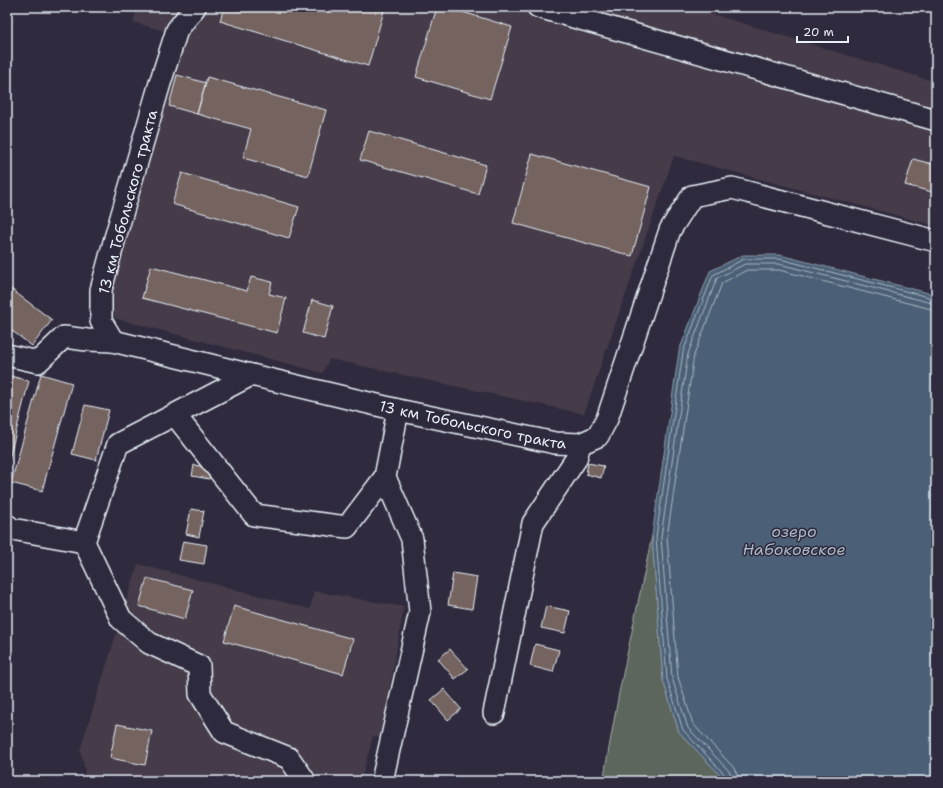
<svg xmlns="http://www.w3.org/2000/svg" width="943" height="788" font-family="'Shantell Sans',sans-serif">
<rect width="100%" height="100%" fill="#2f2a3d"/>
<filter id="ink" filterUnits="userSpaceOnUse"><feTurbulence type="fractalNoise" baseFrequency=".025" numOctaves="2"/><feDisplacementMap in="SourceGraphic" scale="8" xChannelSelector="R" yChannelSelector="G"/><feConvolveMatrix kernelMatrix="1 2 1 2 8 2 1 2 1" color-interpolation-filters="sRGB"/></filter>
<g filter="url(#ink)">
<path fill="#443b48" d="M138,7H689L936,82V226L674,156L584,414L329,359L323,373L114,318L107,290L181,36L133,22Z
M138,564L310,609L314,591L404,607L381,738L373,736L361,781H82L85,770L80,750Z"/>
<path fill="#5c665b" stroke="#a2acaa" d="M652,536L663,680L679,732L722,777L724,781H603L619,693Z"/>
<path fill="#4b6076" stroke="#8a9aaa" d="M743,255H780L936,295V781H724L722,777L679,732L663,680L652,536L679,351L710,271Z"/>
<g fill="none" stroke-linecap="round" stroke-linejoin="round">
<path stroke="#a9b7c4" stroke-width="1" d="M727,781V778L725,775L683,730L667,679L656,537L683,352L713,275L744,259H780L936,299
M732,781V776L729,771L688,728L672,678L661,537L688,354L717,278L745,264H779L936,304
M738,781L737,774L733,767L693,724L678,677L667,537L694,355L722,283L747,270H779L931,309L936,310"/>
</g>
<path fill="#746361" stroke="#e8f1f8" d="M224,7H385L368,66L220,21Z
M437,7H446L512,27L490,99L416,77Z
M177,75L206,83L197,114L169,106Z
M207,77L326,110L308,176L243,158L251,129L197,114Z
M369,131L486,165L478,194L360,160Z
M532,154L651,187L632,256L513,223Z
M913,159L936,165V193L905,185Z
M182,173L299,207L289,238L172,204Z
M151,266L247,291L251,277L272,282L269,294L286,298L277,333L142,298Z
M7,286L52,320L32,346L7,327Z
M312,300L333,306L324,339L303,333Z
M41,374L72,383L42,491L11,483Z
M7,375L29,381L7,467Z
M85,405L109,410L96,460L72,454Z
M588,463L604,466L601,478L586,474Z
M194,465L211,468L209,479L192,476Z
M191,509L204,511L199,537L186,534Z
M183,541L207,545L204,564L179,560Z
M453,573L477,577L472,609L448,605Z
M147,578L193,590L185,619L139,606Z
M234,606L353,639L343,674L224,641Z
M546,606L570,611L565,633L541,628Z
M535,644L559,650L553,672L530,666Z
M450,649L468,669L455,679L438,659Z
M444,689L461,709L448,720L431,700Z
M117,724L152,731L145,765L110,758Z"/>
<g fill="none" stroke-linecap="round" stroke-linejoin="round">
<defs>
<g id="minor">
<path id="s1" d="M195,7L177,30L160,83L115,238L101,290V321L113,341L251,375L398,410L555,443L580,444L598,436L607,419L670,230L692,196L732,188L936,241"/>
<path d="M538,7L936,120"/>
<path d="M7,355L38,362L64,337L87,340L113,341"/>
<path d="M251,375L118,444L84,542L121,619L149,643L199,666L200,694L224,732L289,758L305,781"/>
<path d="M175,415L254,515L347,527L385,477"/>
<path d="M7,525L12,529L84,542"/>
<path d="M494,713L533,523L576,459L580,444"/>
<path d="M382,781L420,612L412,539L385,477L398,410"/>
</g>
</defs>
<use href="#minor" stroke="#e8f1f8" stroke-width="24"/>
<use href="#minor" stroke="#2f2a3d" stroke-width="21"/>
</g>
</g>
<g text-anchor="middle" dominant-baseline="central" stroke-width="3" stroke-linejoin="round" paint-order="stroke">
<g font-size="15" fill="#e8f1f8" stroke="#2f2a3d">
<text transform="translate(128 202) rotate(-75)">13 км Тобольского тракта</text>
<text stroke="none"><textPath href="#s1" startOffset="724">13 км Тобольского тракта</textPath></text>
</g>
<g font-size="16" font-style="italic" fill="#a9b7c4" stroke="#2f2a3d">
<text x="794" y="531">озеро<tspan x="794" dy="18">Набоковское</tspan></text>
</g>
</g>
<rect width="943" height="788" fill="none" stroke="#2f2a3d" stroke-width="24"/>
<rect x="12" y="12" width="919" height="764" fill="none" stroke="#e8f1f8" stroke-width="1.5" filter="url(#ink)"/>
<path d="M797 36v6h51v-6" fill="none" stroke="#e8f1f8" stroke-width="2"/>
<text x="803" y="36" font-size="12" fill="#e8f1f8" stroke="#2f2a3d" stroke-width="3" paint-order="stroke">20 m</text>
</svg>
